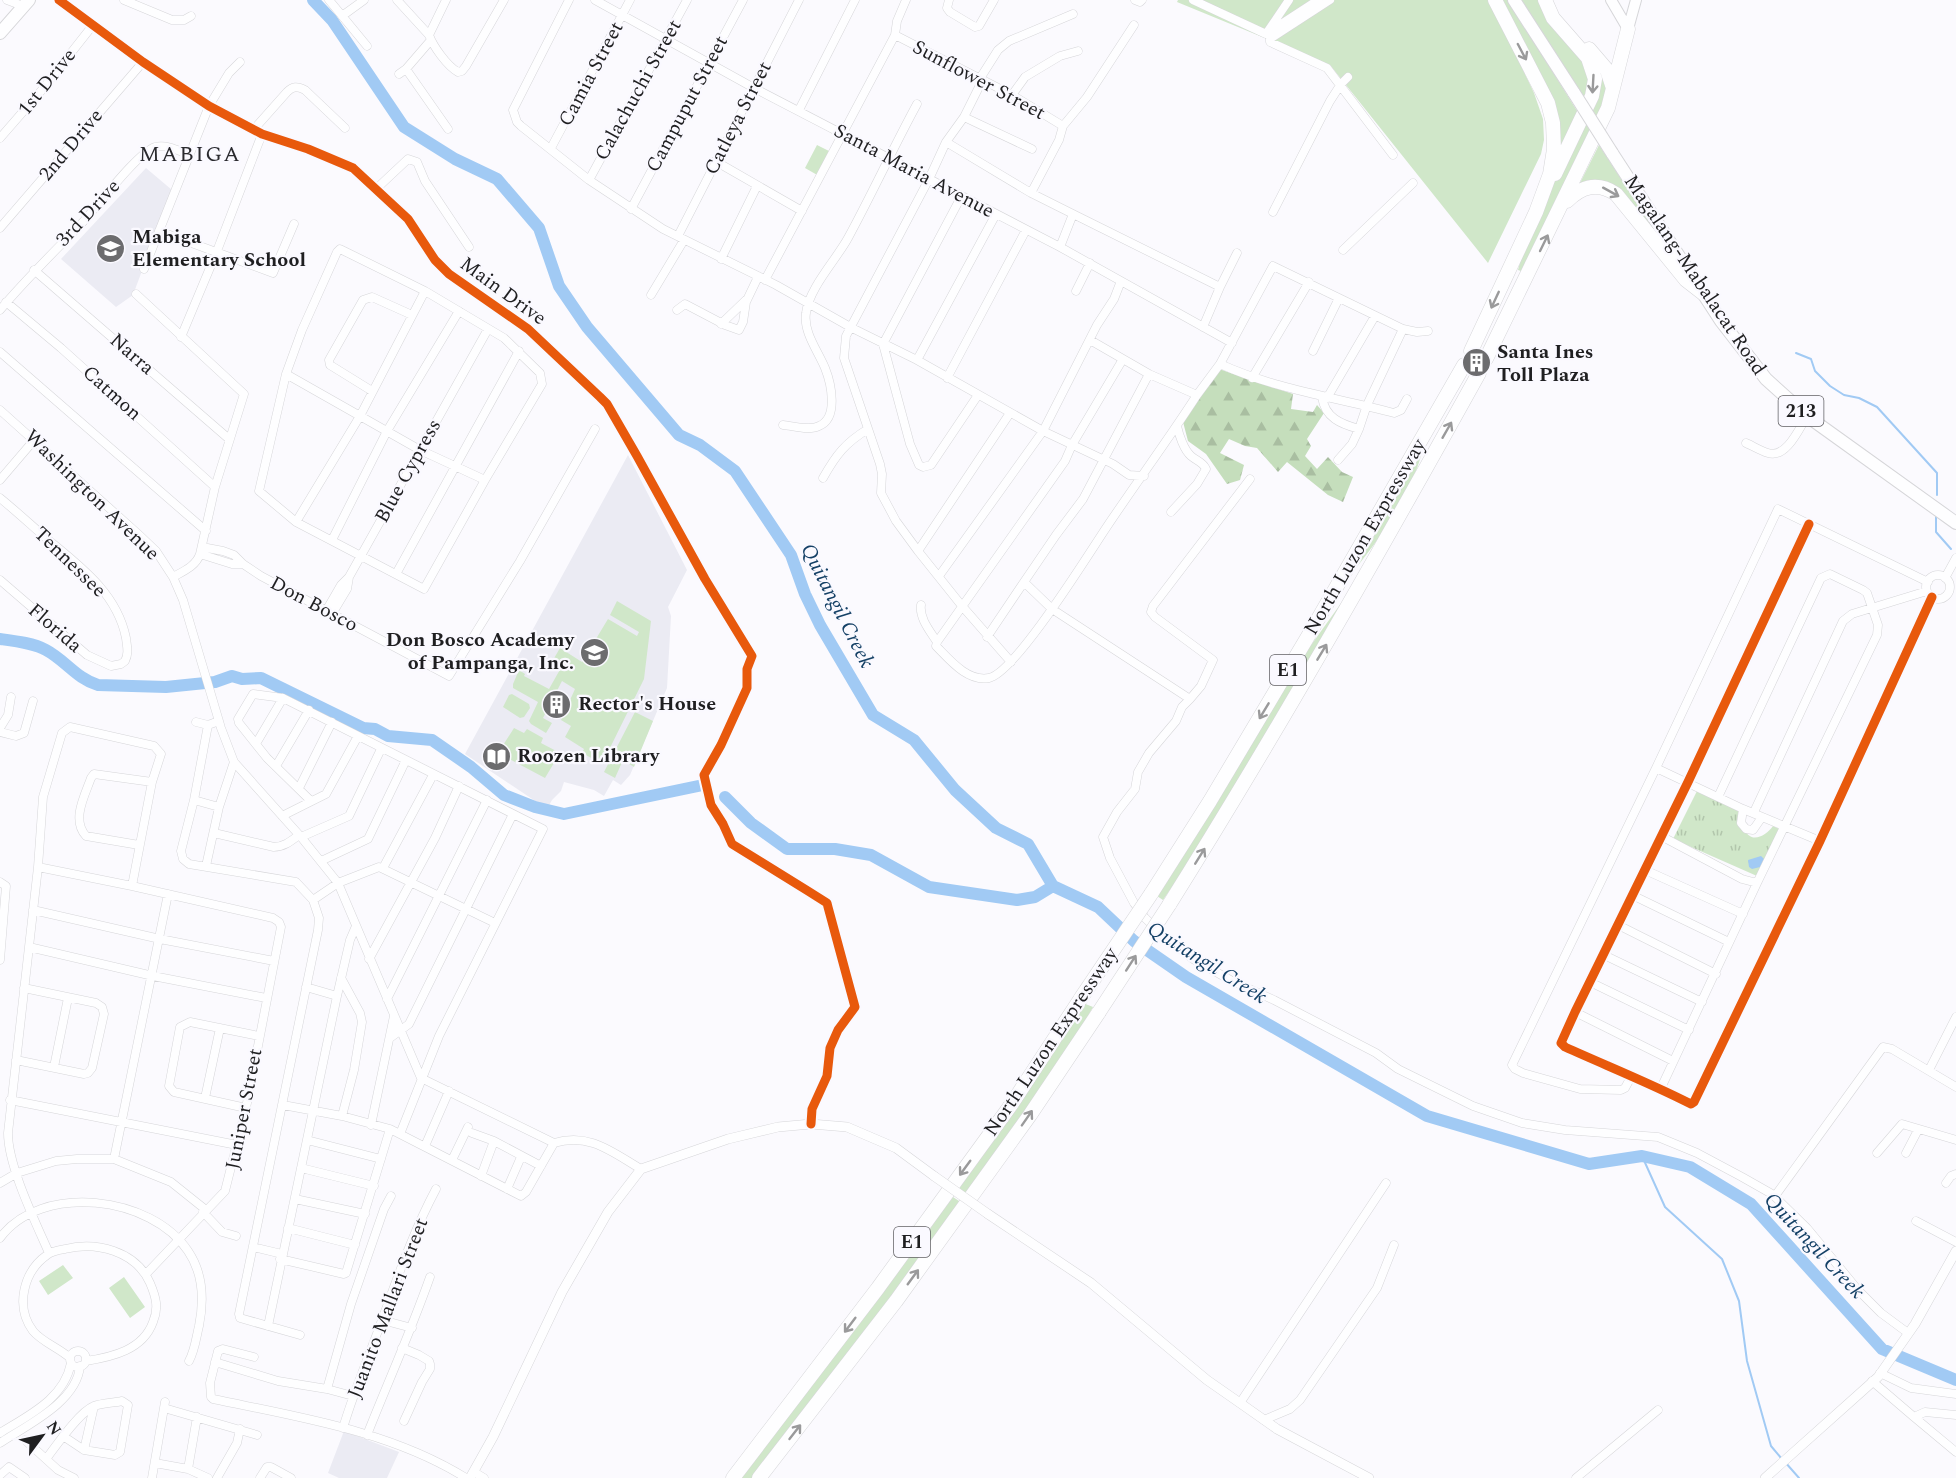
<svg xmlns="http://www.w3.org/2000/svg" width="1956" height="1478" font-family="Spectral,serif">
<defs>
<pattern id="forest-firs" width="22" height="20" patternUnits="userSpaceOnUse" patternTransform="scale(1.5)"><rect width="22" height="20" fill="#c5debc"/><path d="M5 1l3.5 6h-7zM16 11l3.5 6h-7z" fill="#a9bea1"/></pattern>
<pattern id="park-tufts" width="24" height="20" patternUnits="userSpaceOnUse" patternTransform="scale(1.5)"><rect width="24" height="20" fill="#d0e7c9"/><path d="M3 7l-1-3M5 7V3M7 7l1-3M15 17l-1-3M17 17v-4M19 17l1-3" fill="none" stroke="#b2c6ac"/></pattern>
</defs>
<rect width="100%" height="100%" fill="#fbfafe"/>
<path fill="#ebebf3" d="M146,168L172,190L133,295L116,307L61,259Z
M628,455L687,570L668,607L671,616L667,688L630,775L621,785L613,780L604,796L594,790L564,782L561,791L552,800L547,809L465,754Z
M344,1431L399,1452L387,1478H339L328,1473Z"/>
<path fill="#d0e7c9" d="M1178,0H1490L1534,93L1543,119L1544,140L1541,154L1488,263L1330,65L1177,2Z
M1497,0H1508L1579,114L1554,166L1557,134Z
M1517,0H1541L1590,71L1585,104Z
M1598,61L1609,93L1533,256L1521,271L1518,270L1526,239L1601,84V74Z
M817,145L831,152L819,176L805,168Z
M1599,145L1653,228L1649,231L1633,208L1580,183Z
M1422,452C1411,495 1383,534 1356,568L1352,565L1403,472Z
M1347,595L1320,646L1196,852L1163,900L1154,894L1301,659Z
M617,601L651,621L644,679L605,758L597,761L582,753L584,749L565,737L571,726L561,720L575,689L562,681L543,718L552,723L546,733L531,724L529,721L538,702L513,688V684L519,670L525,674L524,676L549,689L562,666L553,660L560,648L582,662L608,619L637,636L639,632L610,615Z
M512,694L529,704L530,708L524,717L520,718L503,707L509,695Z
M635,712L653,721L634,767L623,760L615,778L604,772Z
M514,728L524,733L527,729L543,738L541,743L560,753L545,778L498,753Z
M1083,1003L1093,1007L1080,1030L968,1195L958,1188Z
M953,1197L962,1203L753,1478H738L865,1315Z
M63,1265L73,1278L48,1295L39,1281Z
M124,1277L145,1307L130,1318L109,1288Z"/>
<path fill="url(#forest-firs)" d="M1219,369L1293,394L1291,409L1313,412L1317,405L1324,413L1307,439L1311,446L1305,456L1317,469L1328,457L1342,472L1353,477L1343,502L1328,495L1287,462L1278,472L1257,448L1245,446L1229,439L1220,453L1244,465L1240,480L1227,484L1206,454L1188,441L1182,418Z"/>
<path fill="url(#park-tufts)" d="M1697,791L1742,812C1743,817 1742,824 1744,828C1750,845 1766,836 1773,826L1786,832L1761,875L1757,876L1673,839Z"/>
<path fill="#a1caf4" d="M1761,856L1764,859L1760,867L1752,869L1749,867L1748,860Z"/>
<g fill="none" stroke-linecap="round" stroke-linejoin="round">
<path stroke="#a1caf4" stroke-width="2" d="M1796,353L1811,359L1815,371L1830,386L1844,395L1859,398L1877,407L1937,473V495
M1936,516V532L1951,549
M1642,1156L1665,1207L1722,1259L1739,1301L1747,1361L1771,1446L1781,1458
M1785,1462L1799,1478"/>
<path stroke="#a1caf4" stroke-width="12" d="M313,0L332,20L404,127L455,159L497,179L539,228L559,286L587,327L679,435L700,445L735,471L791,555L805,594L820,625L873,715L914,740L955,790L996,828L1028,844L1053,886L1098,907L1134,941L1186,977L1427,1116L1589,1164L1642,1156L1690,1167L1751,1204L1882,1349L1956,1380
M0,639C15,641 33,643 46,650C65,660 77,679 98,685L166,687L215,682L232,676L242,679L261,678L363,728L375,729L388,736L432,740L471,767L504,795L535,807L564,814L703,785
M725,797L751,823L787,849H835L871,855L929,887L1017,900L1035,897L1053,886"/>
<defs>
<path id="minor" d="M7,0L23,6
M59,0L143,62L209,106L262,134L308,149L353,168L408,219L435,260L449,274L528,329L600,397L607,404L637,456L705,579L752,656L747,669V688L721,745L704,775L711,805L723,824L732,844L808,891L827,903L828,907L855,1007L838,1030L830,1048L827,1076L812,1109L811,1124
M124,0L172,20H184L191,16
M329,0L367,46
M397,0L429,35C433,46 447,66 458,72L462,71L466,66L504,0
M569,0L513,110L517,122L521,126L589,180L663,229L776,285L852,328L917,360L1043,431L1113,464L1129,475L1144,476
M595,0L754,88L1060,247L1232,343
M949,0L947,8L950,12L975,27L979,26L994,0
M1135,0L1140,2L1142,0
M1193,0L1266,34L1318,0
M1330,0L1270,39V42L1327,68L1393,155
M342,16L364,0
M1268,31L1289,0
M429,35L446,0
M895,35L1012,95L1063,126
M406,69L448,129
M399,74L406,69L431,40
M1012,95L1025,77L1060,56L1078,51
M799,110L855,0
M964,117L1032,149
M255,128L287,92C293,86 297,86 305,90L345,128
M0,138L41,91L93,25
M946,142L1031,193L1073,214
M551,148L630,0
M715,161L802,211
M589,180L687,0
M376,189L408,159L417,162L425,181L469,247
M1031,193L1059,140L1063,126L1087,97L1134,25
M961,197L883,344L910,444L919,465L923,467L931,465L978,395
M631,209L743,0
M1273,212L1330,101L1341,84L1348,77
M0,228L143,62
M159,231L273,273L294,224
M678,236L799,0
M1060,247L1073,214L1220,287L1237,253
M340,249L425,291L504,338L540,373L542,384L485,480L424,589L296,522L259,491L286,374L302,330L337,252Z
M1343,250L1413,183
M721,259L757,186
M144,269L209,106L229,73L240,62
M34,270L229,439
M765,280L895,35L897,21L906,0
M1076,291L1090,263
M136,294L244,394L215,487L200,554C196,566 184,571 173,577
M651,295L684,240
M6,302L61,348L215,487
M0,310C26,279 54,252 82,223C97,207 137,153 155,147C167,144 179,151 190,155
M677,310L685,304L725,325L739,330L743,322L746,302L758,277
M721,324L746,300
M1203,327L1220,287
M181,337L217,251L262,134
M1090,340L1149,374L1083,499L1056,535L1024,582L1052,609L1190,699L1201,686L1213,660L1155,617L1151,612L1153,606L1250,479
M1313,351L1339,298
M0,352L206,531
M1123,359L1072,445L1065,461L937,642L936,646C949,659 967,682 989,678C1015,673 1088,555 1106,528C1136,483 1168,440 1197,395L1220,364L1273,266L1403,329L1417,332L1428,331
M917,360L996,214
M1220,364C1278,390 1334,397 1394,413L1401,410L1407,399
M286,374L420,450L485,480
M1149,374L1197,395
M947,378L1026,230
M1252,378L1309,282
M372,391L330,365L329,360L363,300L372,297L412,315
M1322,397C1325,418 1341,424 1359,429L1352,444L1338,460
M1327,398L1375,316
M0,410L137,533L156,551L173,577L183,600L221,728L234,762L301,837L338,883L421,1078L554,1143C589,1132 612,1152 641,1169
M783,425C794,426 809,431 819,426C839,418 831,383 825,368C818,351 803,332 806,313C809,288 836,260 848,238C872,194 893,148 917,104
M1359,429L1367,405L1403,329
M1746,443C1753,446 1761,451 1768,453C1786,459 1799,429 1807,416
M823,478C836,455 845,443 868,429
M0,480L35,439
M0,498C16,511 31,525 46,538C80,566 117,593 126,638C127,647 129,653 125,661L121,664L111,666L87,655L0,580
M1171,512L1197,484L1206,469C1203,462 1197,461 1191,456C1184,450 1179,435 1177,426
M296,522L360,416L425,291
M1809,524L1688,782L1575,1012L1561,1043L1565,1047C1607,1066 1650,1083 1691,1104L1694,1102L1820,841L1932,597
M332,540L387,431L459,311
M202,547L223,551L234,555L243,564L261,576L449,676L520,561L595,429
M918,551L1010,413
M200,554L232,564H243
M396,574L519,351
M1926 587a12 12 0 1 1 24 0a12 12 0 1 1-24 0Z
M939,576L1043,431L1097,325L1114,299L1121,281
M1945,578L1956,558
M921,605C919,618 930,631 937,642
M326,611L341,585L349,577
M332,614L347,589L349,577L488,329
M987,637L1024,582
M1011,662L962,606L918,551L896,521L881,493L882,474L880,464L844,358L846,336L929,179L946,142L964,117L980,85L979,80L998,50L1009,41L1073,14
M1190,699L1182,707L1176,721L1149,753L1138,772L1135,789L1117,812L1103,837L1110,858L1134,903L1145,918L1163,935L1193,959L1232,981L1274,1000L1376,1053L1398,1069L1473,1106L1522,1123L1565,1130L1658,1137L1697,1153L1742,1177L1772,1194L1807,1228L1858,1290L1881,1313L1908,1333
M196,722L208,725
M0,728L8,715L11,697
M0,732L16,736L24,733L33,701
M257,742L283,698
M276,766L309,710
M1656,768L1743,809L1820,841
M299,788L332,722
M194,800L181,851L183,859L189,864L296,882L313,900L319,918L318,930L239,1314L240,1318L300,1335
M311,801L267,758L239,723L238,719L253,694L283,698L543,829L439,1036L400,1134
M219,807L194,800L208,725L219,721
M1743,809L1741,823L1746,829L1753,830L1762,817
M1754,812L1843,621L1852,614L1927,591
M282,816L326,794L358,736
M214,833L274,847C284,847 291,841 299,835
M1661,836L1742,879L1757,883
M301,837L349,816L381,749
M139,845L86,836C71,820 85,795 91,778L94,774L152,782
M321,861L368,839L406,760
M206,866L219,807L234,762
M38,867L132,886L273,918L279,922L281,927L246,1108L225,1191L146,1274
M383,868L433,775
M1645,870L1743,914
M0,882L6,886L0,960
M1632,895L1729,942
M313,900L338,883L379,867L495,923
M33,910L160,939L274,961
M1618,925L1716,974
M29,947L153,976L266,998
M1604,955L1702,1002
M369,959L435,838L459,786
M341,978L360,1013L362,1022L354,1070L342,1116
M1590,982L1689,1030
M306,987L337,996
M387,999L487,800
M1575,1012L1673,1061
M390,1038L409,1024L513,814
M16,1060L84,1074L88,1073L92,1068L104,1014L102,1007L96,1003L24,988
M54,1067L68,998
M1929,1070L1956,1017
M1631,1077L1625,1088L1621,1090L1580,1089L1523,1073L1515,1069L1512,1065L1656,768L1778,509L1928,582
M1661,1088L1757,883L1877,635L1878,625L1867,593L1863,590L1830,574L1821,578L1718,797
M205,1098L220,1028
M10,1100L237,1145
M283,1105L342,1116L390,1129L521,1196L526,1192L554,1143
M246,1108L174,1092L169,1086L180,1027L190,1022L259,1036
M371,1125L394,1016
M472,1133L494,1141L541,1166
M307,1140L381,1159
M425,1146L449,1091
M1877,1153L1902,1124L1956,1140
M1906,1153L1918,1130
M114,1159L168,894
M452,1160L468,1127
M301,1168L374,1186
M481,1176L494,1141
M0,1183L17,1173L56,1161L77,1159H114L171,1182L206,1210
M1946,1183L1951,1176L1956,1174
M507,1189L521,1157
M1775,1196L1883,1047L1892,1049L1956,1087
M295,1199L365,1214
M203,1212L222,1232L236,1236
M1916,1221L1956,1242
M288,1228L355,1245
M0,1238C41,1182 152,1196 188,1251C203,1273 204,1301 199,1326C196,1338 195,1350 189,1361
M253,1247L282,1254
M49,1253C35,1221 8,1166 8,1133L38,867L43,797L62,733L70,727L154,746L161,754L152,782L132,886
M280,1259L344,1274L346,1273L390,1129
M382,1320L412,1328
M268,1326L337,996L350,940L356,926
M402,1348L419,1355L429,1361L430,1364V1369L422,1382L404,1421
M70 1359a8 8 0 1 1 16 0a8 8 0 1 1-16 0Z
M254,1357L223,1349L218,1351L210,1383L211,1397L213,1399C298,1417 391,1431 466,1478
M70,1358C59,1348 42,1342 33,1331C15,1307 23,1272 47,1255C52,1251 59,1250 65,1249C96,1241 136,1251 150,1283C156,1297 159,1308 153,1322C143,1350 112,1357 86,1361
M215,1362L278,1381L327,1389
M1880,1373L1911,1388L1956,1394
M1872,1381L1914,1417L1925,1412L1956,1415
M353,1396L327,1389L351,1304L384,1209L391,1196
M1240,1403L1386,1183
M164,1408L257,1435
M1914,1417L1956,1452
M1264,1420L1290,1409L1300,1400L1377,1288L1394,1245
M343,1428C354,1391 369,1356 382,1320C398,1276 414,1230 436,1189
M0,1433C29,1415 64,1399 71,1363
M367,1435C388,1382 411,1331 430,1277
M25,1440L58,1470L74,1478
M0,1443C27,1425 77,1402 80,1366
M84,1450L94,1406
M46,1459C56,1446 79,1412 94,1406C102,1403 113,1403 122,1401L128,1405L120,1452L115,1455L84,1450L63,1436
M155,1463L188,1469L208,1478
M188,1469L197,1417
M474,1472L484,1478
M0,1475L9,1467L25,1478
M152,1478L165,1402
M217,1478L237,1443L240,1429
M260,1478L267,1467H271L291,1478
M1576,1478L1658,1410"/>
<path id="tertiary" d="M988,1214L1091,1283L1207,1380L1240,1403L1277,1429L1369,1478
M470,1478L493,1437L562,1292L608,1212L641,1169L728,1139L778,1127L811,1124L847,1127L896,1148L934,1176
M1765,1478L1878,1377L1915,1324L1956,1251"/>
<path id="secondary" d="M1611,0L1628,29
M1628,29L1636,0"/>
<path id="primary" d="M1514,0L1574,93
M1612,153L1721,321L1766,379L1807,416L1956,523"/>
<path id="trunk" d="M0,33L29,0"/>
<path id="motorway" d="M1545,0L1553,18L1588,58L1595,79L1592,96L1555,174
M1589,49L1607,70L1613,88
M1567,201C1582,186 1598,182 1616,194L1686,280L1704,294
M1471,351L1536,212L1550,174L1554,149L1553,123L1548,103L1495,0
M1486,359L1608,108L1628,29
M1151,894L1210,801L1310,633L1464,365
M1169,905C1278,731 1379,553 1479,373
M733,1478L878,1288L1011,1105L1081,998
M759,1478L896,1301L1030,1115L1099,1012"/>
</defs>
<use href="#minor" stroke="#d6d6d9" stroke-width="9"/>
<use href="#tertiary" stroke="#d6d6d9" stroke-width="10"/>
<use href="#secondary" stroke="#d6d6d9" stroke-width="12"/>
<use href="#primary" stroke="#d6d6d9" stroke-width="14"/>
<use href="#trunk" stroke="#d6d6d9" stroke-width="14"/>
<use href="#motorway" stroke="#d6d6d9" stroke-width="15"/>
<use href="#minor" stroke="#fefeff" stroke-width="8"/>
<use href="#tertiary" stroke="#fefeff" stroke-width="9"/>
<use href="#secondary" stroke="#fefeff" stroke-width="10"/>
<use href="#primary" stroke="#fefeff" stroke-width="12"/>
<use href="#trunk" stroke="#fefeff" stroke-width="12"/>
<use href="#motorway" stroke="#fefeff" stroke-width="14"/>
<defs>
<path id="tertiary-bridge" d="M934,1176L988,1214"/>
<path id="primary-bridge" d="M1574,93L1612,153"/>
<path id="motorway-bridge" d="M1081,998L1151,894
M1099,1012L1169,905"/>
</defs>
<use href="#tertiary-bridge" stroke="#d6d6d9" stroke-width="10" stroke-linecap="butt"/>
<use href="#primary-bridge" stroke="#d6d6d9" stroke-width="14" stroke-linecap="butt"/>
<use href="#motorway-bridge" stroke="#d6d6d9" stroke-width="15" stroke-linecap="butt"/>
<use href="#tertiary-bridge" stroke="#fefeff" stroke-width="9"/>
<use href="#primary-bridge" stroke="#fefeff" stroke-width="12"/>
<use href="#motorway-bridge" stroke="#fefeff" stroke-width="14"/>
<defs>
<path id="cycleway" d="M59,0L143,62L209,106L262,134L308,149L353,168L408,219L435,260L449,274L528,329L600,397L607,404L637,456L705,579L752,656L747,669V688L721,745L704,775L711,805L723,824L732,844L808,891L827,903L828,907L855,1007L838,1030L830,1048L827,1076L812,1109L811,1124
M1809,524L1688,782L1575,1012L1561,1043L1565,1047C1607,1066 1650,1083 1691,1104L1694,1102L1820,841L1932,597"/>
</defs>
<use href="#cycleway" stroke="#faf9ff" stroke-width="13"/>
<use href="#cycleway" stroke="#e8590c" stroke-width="9"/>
</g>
<defs><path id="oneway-shaft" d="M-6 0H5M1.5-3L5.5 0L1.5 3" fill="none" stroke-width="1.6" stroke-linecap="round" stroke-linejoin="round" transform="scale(1.5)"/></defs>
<g stroke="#9a9a9b">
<use href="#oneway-shaft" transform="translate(1522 52) rotate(62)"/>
<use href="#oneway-shaft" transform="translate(1593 84) rotate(93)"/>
<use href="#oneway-shaft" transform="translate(1611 192) rotate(29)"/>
<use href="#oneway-shaft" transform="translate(1544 243) rotate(-64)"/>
<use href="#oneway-shaft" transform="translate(1495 300) rotate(115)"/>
<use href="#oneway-shaft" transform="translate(1447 430) rotate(-60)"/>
<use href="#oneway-shaft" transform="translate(1322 652) rotate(-59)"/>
<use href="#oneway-shaft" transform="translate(1264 711) rotate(121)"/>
<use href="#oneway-shaft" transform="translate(1200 856) rotate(-58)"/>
<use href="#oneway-shaft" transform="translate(1131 963) rotate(-57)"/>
<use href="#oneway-shaft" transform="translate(1027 1118) rotate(-55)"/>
<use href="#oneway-shaft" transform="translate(965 1168) rotate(126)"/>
<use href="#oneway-shaft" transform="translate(913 1277) rotate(-54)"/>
<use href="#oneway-shaft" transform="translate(850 1325) rotate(127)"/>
<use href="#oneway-shaft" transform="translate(795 1432) rotate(-52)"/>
</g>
<defs>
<symbol id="school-disc" viewBox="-11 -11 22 22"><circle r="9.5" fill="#6c6c6e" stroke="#faf9ff"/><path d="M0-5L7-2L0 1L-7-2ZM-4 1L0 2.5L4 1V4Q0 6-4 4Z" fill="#fff"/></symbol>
<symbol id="building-disc" viewBox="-11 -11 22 22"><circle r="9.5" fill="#6c6c6e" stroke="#faf9ff"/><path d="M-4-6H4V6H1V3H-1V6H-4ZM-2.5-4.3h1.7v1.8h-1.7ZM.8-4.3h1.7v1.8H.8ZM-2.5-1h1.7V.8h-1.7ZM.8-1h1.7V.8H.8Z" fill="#fff"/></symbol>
<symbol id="library-disc" viewBox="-11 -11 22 22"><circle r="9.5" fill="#6c6c6e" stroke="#faf9ff"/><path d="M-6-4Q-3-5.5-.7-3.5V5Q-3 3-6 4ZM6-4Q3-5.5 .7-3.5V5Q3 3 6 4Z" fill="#fff"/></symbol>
</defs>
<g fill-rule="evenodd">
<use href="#school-disc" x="94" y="232" width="33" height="33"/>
<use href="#building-disc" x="1460" y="346" width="33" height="33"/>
<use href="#school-disc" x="578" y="636" width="33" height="33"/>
<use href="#building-disc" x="540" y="688" width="33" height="33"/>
<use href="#library-disc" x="480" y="740" width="33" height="33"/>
</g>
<g text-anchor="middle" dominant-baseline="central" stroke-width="4.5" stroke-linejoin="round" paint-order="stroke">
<g fill="#faf9ff" stroke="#616064" stroke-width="1.5">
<rect x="1778.5" y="396" width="45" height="30" rx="4.5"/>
<rect x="1270" y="655" width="36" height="30" rx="4.5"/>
<rect x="894" y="1227" width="36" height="30" rx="4.5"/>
</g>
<g font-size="18" font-weight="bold" fill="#1f1f21">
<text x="1801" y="411">213</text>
<text x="1288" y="670">E1</text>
<text x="912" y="1242">E1</text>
</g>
<g font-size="20" fill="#1f1f21" stroke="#faf9ff">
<text transform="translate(591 74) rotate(-62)">Camia Street</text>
<text transform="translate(979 80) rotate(28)">Sunflower Street</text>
<text transform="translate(47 82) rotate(-51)">1st Drive</text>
<text transform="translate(638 90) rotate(-61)">Calachuchi Street</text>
<text transform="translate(687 104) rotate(-62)">Campuput Street</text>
<text transform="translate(738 118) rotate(-63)">Catleya Street</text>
<text transform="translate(71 145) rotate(-50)">2nd Drive</text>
<text transform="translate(914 171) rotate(28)">Santa Maria Avenue</text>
<text transform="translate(88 213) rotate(-47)">3rd Drive</text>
<text transform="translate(1695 275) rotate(56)">Magalang-Mabalacat Road</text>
<text transform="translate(503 291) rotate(36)">Main Drive</text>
<text transform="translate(132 354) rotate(41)">Narra</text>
<text transform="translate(112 393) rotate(42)">Catmon</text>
<text transform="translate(408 471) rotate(-61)">Blue Cypress</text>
<text transform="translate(92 495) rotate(44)">Washington Avenue</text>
<text transform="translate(1365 537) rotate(-60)">North Luzon Expressway</text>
<text transform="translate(70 562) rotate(44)">Tennessee</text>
<text transform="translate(314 604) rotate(28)">Don Bosco</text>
<text transform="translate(55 628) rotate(41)">Florida</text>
<text transform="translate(1051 1042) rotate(-56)">North Luzon Expressway</text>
<text transform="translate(244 1109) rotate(-79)">Juniper Street</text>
<text transform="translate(388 1308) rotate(-69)">Juanito Mallari Street</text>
</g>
<g font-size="20" font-weight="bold" fill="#1f1f21" stroke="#faf9ff" text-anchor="start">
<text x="132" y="237">Mabiga<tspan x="132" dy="23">Elementary School</tspan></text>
<text x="1497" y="352">Santa Ines<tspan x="1497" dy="23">Toll Plaza</tspan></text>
<text x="574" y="640" text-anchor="end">Don Bosco Academy<tspan x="574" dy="23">of Pampanga, Inc.</tspan></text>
<text x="578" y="704">Rector's House</text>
<text x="517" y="756">Roozen Library</text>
</g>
<g font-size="21" font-style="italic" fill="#154166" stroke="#faf9ff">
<text transform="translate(837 606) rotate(63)">Quitangil Creek</text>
<text transform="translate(1207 963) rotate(32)">Quitangil Creek</text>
<text transform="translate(1814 1246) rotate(47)">Quitangil Creek</text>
</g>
<g font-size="22" letter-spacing="1.5" fill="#2a2a2e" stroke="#faf9ff">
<text x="190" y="154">MABIGA</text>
</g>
</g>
<g transform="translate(42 1436) rotate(57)" stroke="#faf9ff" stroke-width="4.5" paint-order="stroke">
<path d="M0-4.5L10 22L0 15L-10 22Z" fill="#1f1f21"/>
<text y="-9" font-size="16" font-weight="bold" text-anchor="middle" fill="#1f1f21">N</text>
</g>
</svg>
